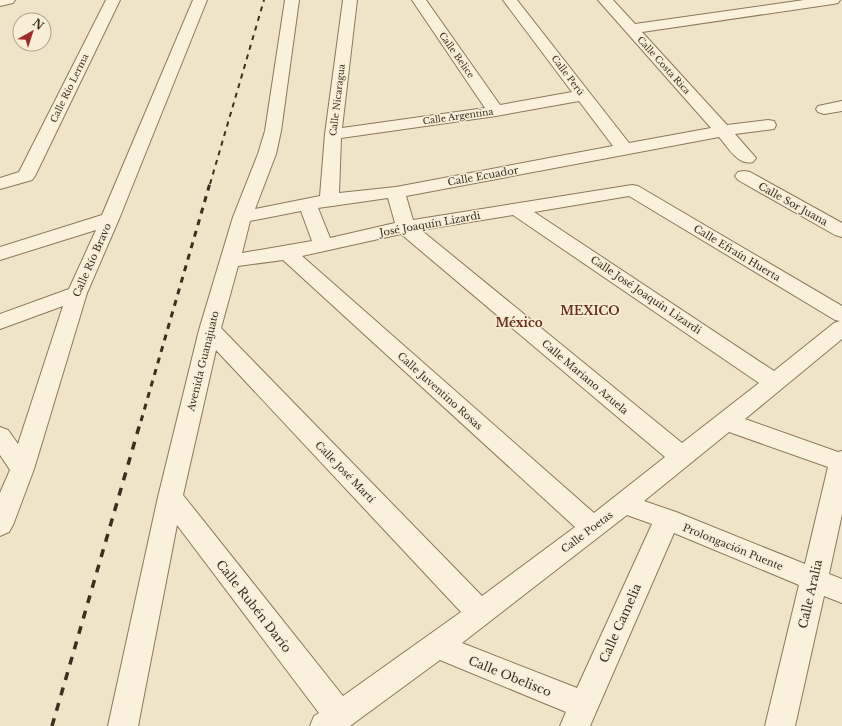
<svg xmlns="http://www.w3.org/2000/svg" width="842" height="726" font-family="'Libre Baskerville',serif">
<rect width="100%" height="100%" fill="#f0e4c8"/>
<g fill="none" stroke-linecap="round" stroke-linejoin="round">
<defs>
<path id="minor" d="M0,0H15L13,3L0,6Z
M106,0H120L35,176L32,180L0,189V178L19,172Z
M193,0H207L119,219L87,293L34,469L13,525L9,532L0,536V493L10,470L0,455V427L8,430L18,444L63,306L0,329V314L69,289L96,230L0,260V247L102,215Z
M285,0H299L281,131L276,154L255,209L320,196L325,134L343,0H357L342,128L485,108L412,0H426L500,105L572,92L503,0H517L629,143L711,128L598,0H613L635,24L804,0H840L838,3L833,4L642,32L727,125L768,120L774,121L776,125L774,129L735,134L756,158L753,162C738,166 728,147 719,137L406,196L413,220L632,185L638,186L842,306V339L745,419L838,452L842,451V514L829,574L842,579V603L824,596L795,726H765L799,585L674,533L590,726H560L566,712L440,660L350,726H310L314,716L319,713L177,525L138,726H108L158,497L199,330L233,217L258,154L265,131ZM579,101L613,146L396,187L339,193L341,138L496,116ZM629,196L835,320L840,321L834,323L774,371L534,212ZM388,198L395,223L330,238L318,208ZM301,211L312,241L242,253L250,221ZM513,215L759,383L682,443L421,230ZM401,234L665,457L594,513L302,256ZM283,260L575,527L482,596L221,328L238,266ZM216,350L461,612L343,696L183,495ZM729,432L828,467L805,564L676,512L644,501ZM627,515L652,524L577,688L462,643Z
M842,101V111L824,114L818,112L816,109L818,106Z
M744,171L750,172L842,223V237L835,235L738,180L735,176L738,172Z"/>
</defs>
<use href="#minor" stroke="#8d765c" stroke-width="2"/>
<use href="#minor" fill="#faf1dc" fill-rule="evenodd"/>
<path stroke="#3d2e20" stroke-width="2" stroke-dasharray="5 5" stroke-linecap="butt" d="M210,184L264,0"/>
<path stroke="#3d2e20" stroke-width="3" stroke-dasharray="6 6" stroke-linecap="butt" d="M141,421L210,183"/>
<path stroke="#3d2e20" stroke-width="3.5" stroke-dasharray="8 8" stroke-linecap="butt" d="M52,726L141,420"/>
</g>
<g text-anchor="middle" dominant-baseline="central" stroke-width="3" stroke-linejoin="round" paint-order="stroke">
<g font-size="9" fill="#3d2e20" stroke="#f7eed8">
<text transform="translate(457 55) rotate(55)">Calle Belice</text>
<text transform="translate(664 65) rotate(48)">Calle Costa Rica</text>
<text transform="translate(568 75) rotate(53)">Calle Perú</text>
<text transform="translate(69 88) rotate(-64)">Calle Río Lerma</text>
<text transform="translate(337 100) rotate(-83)">Calle Nicaragua</text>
<text transform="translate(458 116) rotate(-8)">Calle Argentina</text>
</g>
<g font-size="10" fill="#3d2e20" stroke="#f7eed8">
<text transform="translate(483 176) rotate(-10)">Calle Ecuador</text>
<text transform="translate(793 204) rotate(29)">Calle Sor Juana</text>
<text transform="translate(430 224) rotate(-10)">José Joaquín Lizardi</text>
<text transform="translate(737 253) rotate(31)">Calle Efraín Huerta</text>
<text transform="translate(92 260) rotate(-66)">Calle Río Bravo</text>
<text transform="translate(646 295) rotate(34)">Calle José Joaquín Lizardi</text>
<text transform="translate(203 361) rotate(-76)">Avenida Guanajuato</text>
<text transform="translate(585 377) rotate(40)">Calle Mariano Azuela</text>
<text transform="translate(440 391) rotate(42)">Calle Juventino Rosas</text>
<text transform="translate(345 472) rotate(46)">Calle José Martí</text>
<text transform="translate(587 532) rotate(-37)">Calle Poetas</text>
<text transform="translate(733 547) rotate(22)">Prolongación Puente</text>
</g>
<g font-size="12" font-weight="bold" fill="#6b2e1e" stroke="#f7eed8">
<text x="590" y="310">MEXICO</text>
<text x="519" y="322">México</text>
</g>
<g font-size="12" fill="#3d2e20" stroke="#f7eed8">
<text transform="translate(810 594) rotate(-77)">Calle Aralia</text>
<text transform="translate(254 606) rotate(52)">Calle Rubén Darío</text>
<text transform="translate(620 623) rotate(-66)">Calle Camelia</text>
<text transform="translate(510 676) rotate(22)">Calle Obelisco</text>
</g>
</g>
<g transform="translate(32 32) rotate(39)"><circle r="19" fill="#f7eed8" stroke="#ada18e"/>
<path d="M0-3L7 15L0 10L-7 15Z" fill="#9e2a2b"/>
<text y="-6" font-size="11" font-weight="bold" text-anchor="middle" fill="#3d2e20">N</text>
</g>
</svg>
